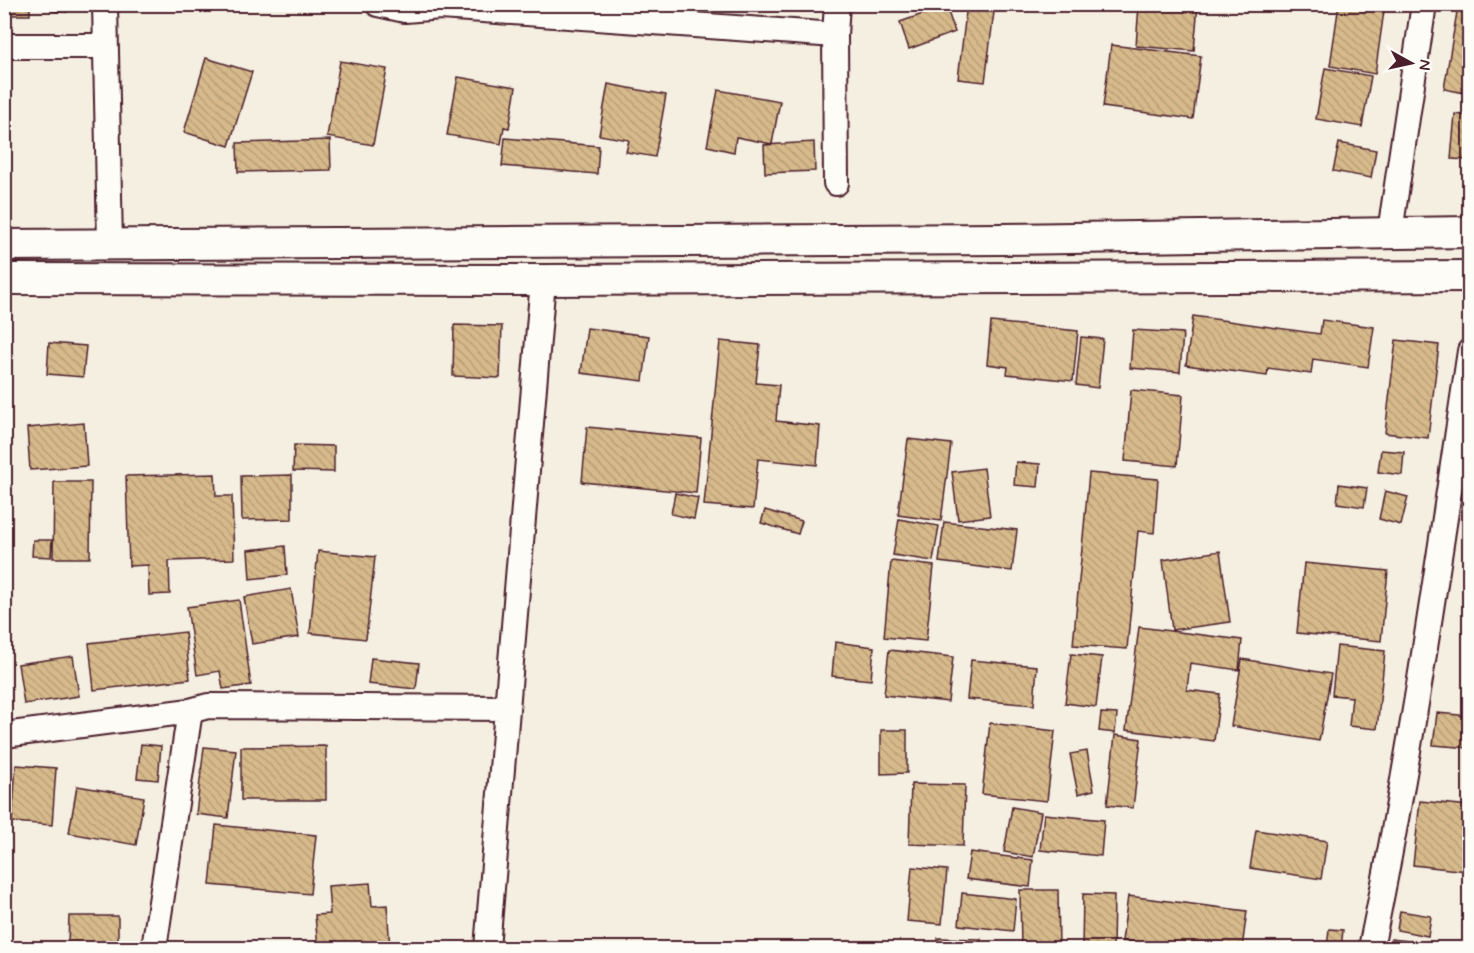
<svg xmlns="http://www.w3.org/2000/svg" width="1474" height="953" font-family="Mynerve,sans-serif">
<defs>
<pattern id="building-back-hatch" width="6" height="6" patternUnits="userSpaceOnUse" patternTransform="scale(1.5)"><rect width="6" height="6" fill="#d6ba8b"/><path d="M-1 5l2 2M0 0l6 6M5-1l2 2" fill="none" stroke="#b99f78"/></pattern>
</defs>
<rect width="100%" height="100%" fill="#f5efe1"/>
<filter id="ink" filterUnits="userSpaceOnUse"><feTurbulence type="fractalNoise" baseFrequency=".0167" numOctaves="2"/><feDisplacementMap in="SourceGraphic" scale="12" xChannelSelector="R" yChannelSelector="G"/><feConvolveMatrix kernelMatrix="1 2 1 2 8 2 1 2 1" color-interpolation-filters="sRGB"/></filter>
<g filter="url(#ink)">
<path fill="url(#building-back-hatch)" stroke="#4a1f2b" stroke-width="1.5" d="M4,4H30V15H4Z
M54,4H68L67,12L53,11Z
M967,4H995L985,82L958,79Z
M1139,4H1198L1194,51L1136,46Z
M1339,4L1384,11L1375,74L1330,66Z
M946,6L955,32L909,49L900,22Z
M1458,6L1470,8V94L1444,89Z
M1111,45L1201,56L1193,119L1103,107Z
M206,58L252,72L229,146L184,132Z
M340,61L387,69L373,145L327,137Z
M1325,68L1371,76L1362,127L1316,119Z
M458,77L516,87L509,128L504,127L501,144L447,135Z
M608,84L666,95L655,157L626,152L629,140L599,135Z
M718,90L780,101L772,144L736,137L734,152L707,146Z
M1455,114L1470,116V160L1451,159Z
M505,138L599,146L597,174L502,166Z
M330,140L331,170L238,172L237,143Z
M814,142L815,171L765,173L764,145Z
M1339,143L1376,150L1371,178L1333,171Z
M1193,316L1320,334L1322,320L1374,327L1368,367L1313,359L1311,374L1268,368L1267,376L1186,365Z
M991,322L1078,331L1073,381L1007,374L1008,367L987,364Z
M454,325L502,326L500,378L453,376Z
M587,328L649,336L643,381L581,373Z
M1133,330L1183,333L1180,372L1130,368Z
M1081,337L1103,339L1098,388L1076,385Z
M1396,340L1439,345L1428,438L1385,433Z
M720,341L760,345L756,383L779,385L776,421L820,426L817,465L758,459L753,509L704,505Z
M49,343L86,346L83,377L47,374Z
M1131,390L1183,395L1177,466L1125,461Z
M84,423L87,466L30,470L27,428Z
M587,427L701,438L696,493L582,482Z
M908,439L951,444L941,521L898,515Z
M294,445L334,446V472L293,471Z
M1381,450L1404,452L1402,475L1378,472Z
M1016,462L1040,464L1038,487L1014,485Z
M984,468L990,516L958,520L952,472Z
M1089,473L1158,479L1154,533L1138,531L1127,649L1073,645Z
M215,474L216,496H232L234,559L169,561L170,594L149,595L148,565L129,566L126,476Z
M292,475V519L242,520L241,476Z
M54,482H91L90,558H53Z
M1339,484L1367,488L1364,507L1337,503Z
M1385,491L1408,497L1401,525L1379,519Z
M675,493L698,498L694,519L671,514Z
M765,510L802,521L798,534L761,523Z
M899,519L939,526L933,561L893,555Z
M944,522L1017,530L1012,571L939,562Z
M33,540H52L51,557L32,556Z
M285,546L287,575L250,579L248,550Z
M318,551L375,557L366,639L310,633Z
M1220,551L1230,622L1172,630L1163,560Z
M891,561L934,566L926,641L884,637Z
M1304,563L1388,571L1381,641L1297,633Z
M4,577H7L6,676H4Z
M291,589L299,637L252,644L244,597Z
M239,600L251,685L223,689L220,671L197,675L187,607Z
M1139,627L1242,640L1239,670L1190,663L1187,690L1220,694L1214,741L1126,730Z
M185,632L190,679L94,690L89,643Z
M835,642L874,647L871,680L832,676Z
M1337,646L1385,651L1377,729L1349,726L1352,697L1332,695Z
M889,650L953,657L948,702L884,695Z
M1071,654L1102,657L1096,707L1065,703Z
M73,656L79,696L24,704L18,664Z
M371,658L419,663L416,689L368,684Z
M1242,659L1331,674L1319,741L1231,726Z
M971,660L1037,666L1034,705L967,699Z
M1101,713L1117,714L1115,733L1099,731Z
M1437,713L1470,716V748L1433,745Z
M990,723L1055,731L1047,801L982,794Z
M881,730H907V773L881,774Z
M1115,735L1141,739L1133,808L1107,805Z
M141,744L161,746L158,780L137,778Z
M326,746V800H241V747Z
M204,747L236,750L228,818L196,814Z
M1087,751L1094,790L1078,794L1070,754Z
M4,765L12,766L9,810L4,809Z
M16,765L56,768L52,825L12,822Z
M911,784L965,785L963,846L909,844Z
M77,786L144,797L136,845L69,833Z
M1420,801L1470,806L1466,871L1413,865Z
M1012,807L1041,812L1033,857L1004,852Z
M1044,814L1104,820L1101,856L1040,850Z
M216,825L316,835L310,894L210,885Z
M1256,830L1327,841L1321,879L1250,868Z
M970,852L1033,860L1030,887L966,879Z
M912,867L947,870L942,924L907,921Z
M370,883L372,906L387,905L390,948H318L315,915L330,914L328,886Z
M1020,890H1058L1059,948H1021Z
M962,893L1016,899L1013,931L959,925Z
M1083,894L1114,895L1113,948H1082Z
M1128,896L1247,911L1242,948H1185L1122,941Z
M1400,911L1431,916L1428,936L1397,930Z
M69,916H118V944H68Z
M1329,929L1343,930L1341,948H1327Z
M938,938L981,939V948H938Z
M1391,939L1470,948H1390Z"/>
<g fill="none" stroke-linecap="round" stroke-linejoin="round">
<defs>
<path id="minor" d="M105,4L110,244
M378,4L405,10L441,7L835,35L837,4
M835,35L836,183
M4,46H105
M1390,232L1424,4
M4,735L190,711L208,706L507,708
M154,948L190,711
M487,948L543,280
M1371,948C1412,751 1440,550 1470,351"/>
<path id="tertiary" d="M4,245L1003,239L1470,232
M4,279L543,280L1470,276"/>
</defs>
<use href="#minor" stroke="#4a1f2b" stroke-width="28"/>
<use href="#tertiary" stroke="#4a1f2b" stroke-width="34"/>
<use href="#minor" stroke="#fdfcf7" stroke-width="24"/>
<use href="#tertiary" stroke="#fdfcf7" stroke-width="30"/>
</g>
</g>
<rect width="1474" height="953" fill="none" stroke="#fdfcf7" stroke-width="24"/>
<rect x="12" y="12" width="1450" height="929" fill="none" stroke="#4a1f2b" stroke-width="2" filter="url(#ink)"/>
<g transform="translate(1411 63) rotate(98)" stroke="#fdfcf7" stroke-width="4.5" paint-order="stroke">
<path d="M0-4.5L10 22L0 15L-10 22Z" fill="#4a1f2b"/>
<text y="-9" font-size="16" font-weight="bold" text-anchor="middle" fill="#4a1f2b">N</text>
</g>
</svg>
